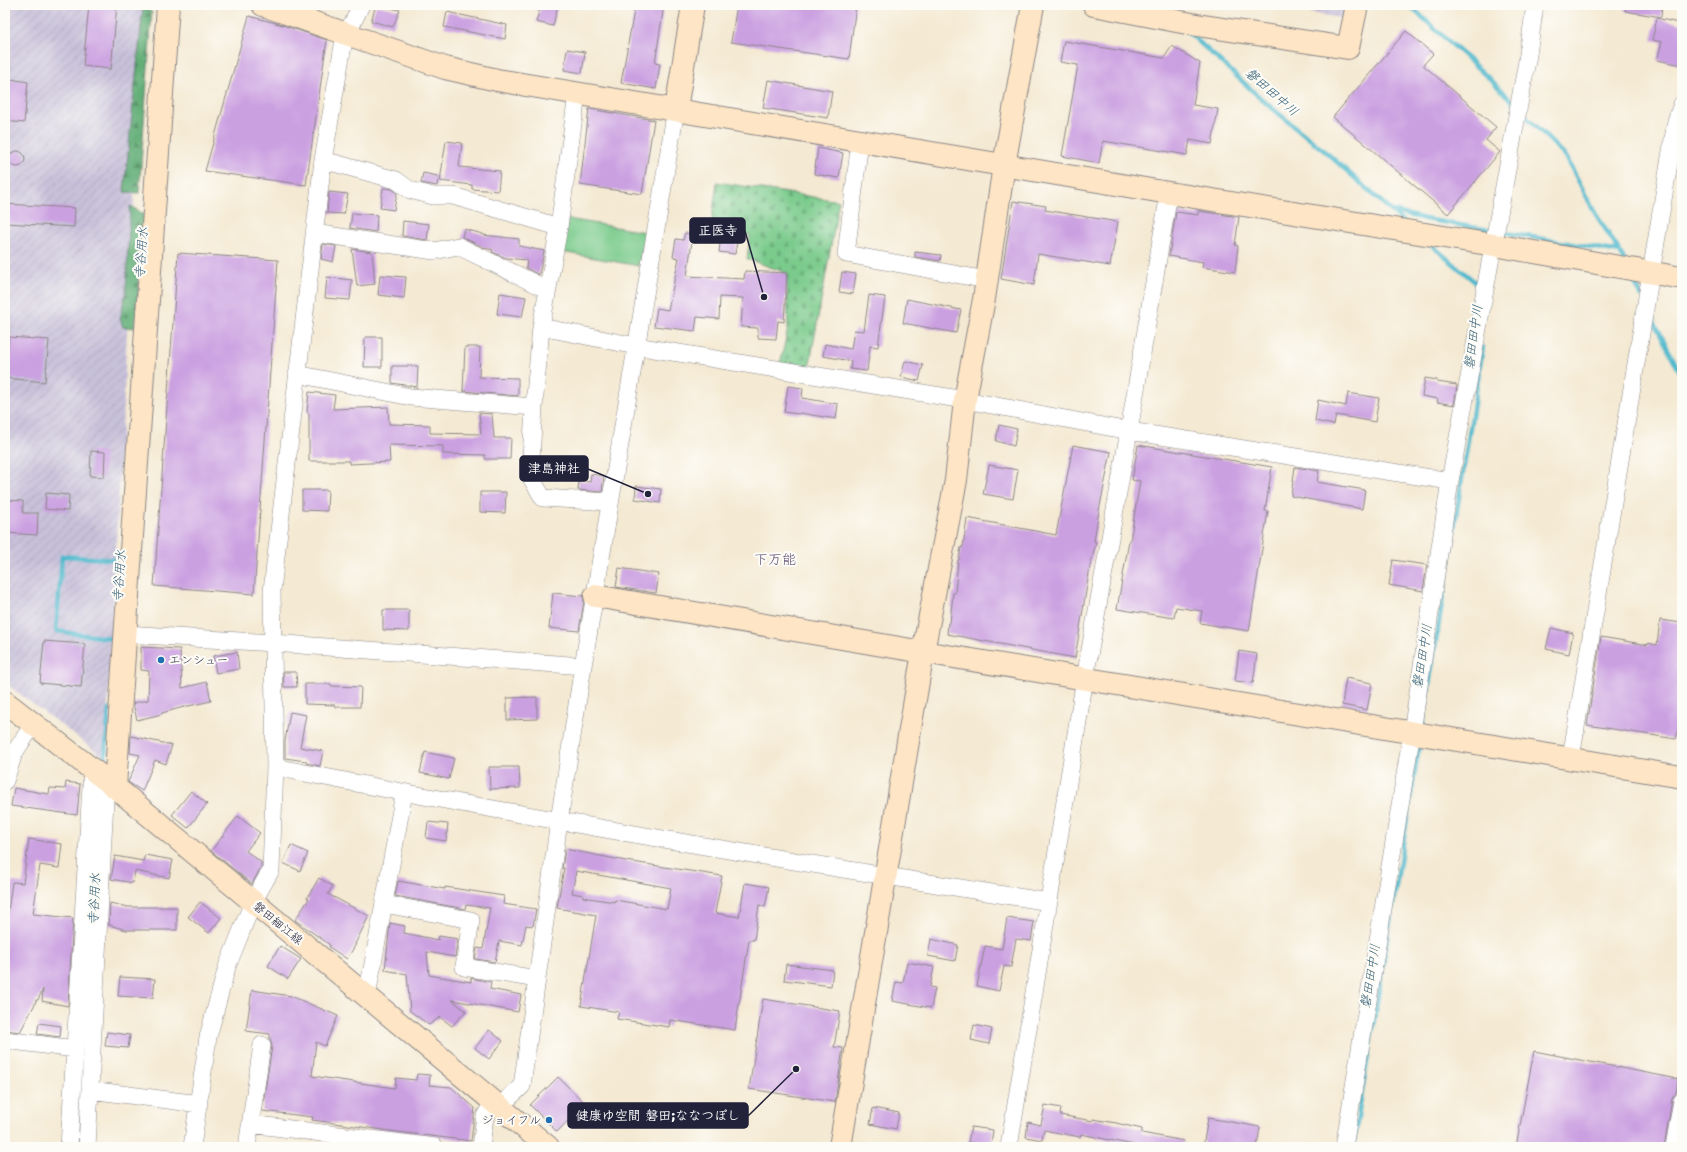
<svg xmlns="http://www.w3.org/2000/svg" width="1687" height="1152" font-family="'Shantell Sans','Klee One',sans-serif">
<defs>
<pattern id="industrial-furrows" width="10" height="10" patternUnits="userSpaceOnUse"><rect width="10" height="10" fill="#c7c0d9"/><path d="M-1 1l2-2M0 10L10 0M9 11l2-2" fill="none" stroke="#aba5bb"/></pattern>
<pattern id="forest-firs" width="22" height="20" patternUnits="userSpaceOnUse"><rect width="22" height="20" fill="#63af78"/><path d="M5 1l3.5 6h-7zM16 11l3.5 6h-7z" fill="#518e64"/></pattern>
<pattern id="cemetery-stones" width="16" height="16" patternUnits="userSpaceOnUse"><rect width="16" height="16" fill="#7acb8c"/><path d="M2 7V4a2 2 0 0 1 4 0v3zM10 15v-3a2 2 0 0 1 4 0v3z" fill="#69ae7a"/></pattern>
</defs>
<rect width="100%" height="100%" fill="#fdfcf7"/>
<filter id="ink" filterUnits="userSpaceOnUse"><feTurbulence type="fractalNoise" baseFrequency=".025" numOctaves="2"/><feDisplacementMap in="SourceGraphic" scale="8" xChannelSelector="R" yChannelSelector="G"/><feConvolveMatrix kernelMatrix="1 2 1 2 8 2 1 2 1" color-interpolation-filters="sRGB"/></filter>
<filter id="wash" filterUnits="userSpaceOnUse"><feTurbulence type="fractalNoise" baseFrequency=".012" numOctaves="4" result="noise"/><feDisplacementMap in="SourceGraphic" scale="16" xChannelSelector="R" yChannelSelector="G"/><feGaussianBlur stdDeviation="0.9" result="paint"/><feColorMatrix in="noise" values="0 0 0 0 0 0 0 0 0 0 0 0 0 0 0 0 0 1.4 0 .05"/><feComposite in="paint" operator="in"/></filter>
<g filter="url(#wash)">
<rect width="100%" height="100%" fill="#f4e9d2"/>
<path fill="url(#industrial-furrows)" d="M5,5H144L105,758L5,683Z
M1270,5H1348L1345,19Z"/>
<path fill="url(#forest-firs)" stroke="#42685a" d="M143,8L152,12L139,193L124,192Z
M130,206L144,214L136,328L123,327L120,319L126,291Z"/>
<path fill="url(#cemetery-stones)" stroke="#4e7664" d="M717,182L839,201L808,374L779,369L788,328L787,273L747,259L750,235L711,228Z"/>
<path fill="#7acb8c" stroke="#4e7664" d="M568,219L645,232L639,266L562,252Z"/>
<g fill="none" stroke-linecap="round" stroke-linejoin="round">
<path stroke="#50b9cd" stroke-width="4.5" d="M1409,5L1493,82L1515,104
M1188,32L1266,103L1328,154L1405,223
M1522,112L1566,157L1595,213L1620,252
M1392,211L1425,219L1620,252L1625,262
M1429,243L1481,287
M1632,276L1641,296
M1650,314L1682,376
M114,644L115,639L56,631L62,556L120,560
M1422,729L1483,347
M104,771L109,709
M1353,1147L1420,740"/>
</g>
<g id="blocks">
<path fill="#cba0e1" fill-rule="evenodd" d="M89,5H117L111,69L83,66Z
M376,5L400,10L393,27L371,21Z
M541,5H558L553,26L536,22Z
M635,5H664L655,63L660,64L656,89L621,83Z
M737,5H856L849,59L731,42Z
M1626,5H1662L1661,17L1625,11Z
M447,12L507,25L505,39L444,27Z
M249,16L283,25L327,40L306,185L205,171Z
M1657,18L1682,24V65L1657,60L1662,42L1652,40Z
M1406,31L1433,54L1423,65L1496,127L1486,140L1500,152L1448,214L1333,117Z
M1064,41L1164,58L1172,46L1200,63L1193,105L1218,109L1212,144L1190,140L1187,155L1103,141L1099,163L1062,156L1078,65L1060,62Z
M567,49L585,52L582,73L564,70Z
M5,78L28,82L24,123L5,121Z
M768,80L832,91L828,118L763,108Z
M589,109L654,120L642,194L580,185Z
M446,141L462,143L459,167L500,171L498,191L472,189V185L440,181Z
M818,148L843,153L839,178L814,174Z
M9 159a8 8 0 1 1 16 0a8 8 0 1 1-16 0Z
M423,173L438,176L437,186L421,183Z
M383,188L392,189L397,193L394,210L380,208Z
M329,192L348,194L344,214L327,213Z
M1013,201L1046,206L1045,210L1118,222L1110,266L1038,254L1034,285L1001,279Z
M5,204L75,208L74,227L5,223Z
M1198,211L1239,217L1235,245L1238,246L1235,272L1202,267L1203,262L1169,256L1176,212L1198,215Z
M352,213L377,215L376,232L350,228Z
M403,221L429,224L427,240L402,236Z
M464,229L483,234V235L519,239V246L544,251L539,275L526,268L527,260L506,258L492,252L493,250L485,248L462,237Z
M685,233L693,234L687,276L744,279L745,271L787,273L784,322L778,321L776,339L758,338V328L741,327L743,298L720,297L719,319L697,317L695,331L654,326L657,308L668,310L679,258L673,257L676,239L683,240Z
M721,234L738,236L735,254L719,252Z
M323,244L336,246L333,262L321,259Z
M352,249L372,252L375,284L357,286Z
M915,252L941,255L940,261L915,257Z
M178,253L278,260L254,594L154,586Z
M842,272L856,274L853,294L839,292Z
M380,275L406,277L404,298L378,295Z
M327,277L352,280L350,300L325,298Z
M500,293L526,297L522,317L497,314Z
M869,295L885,297L878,347L870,346L867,371L850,369L851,361L823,356L825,344L851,349L854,330L864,331Z
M907,299L961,310L956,333L903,323Z
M9,337L49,340L45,382L5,378Z
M365,337H382V367H364Z
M465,347H480L479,377L518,378V396L463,391Z
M905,361L923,365L919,381L901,377Z
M392,366H418L417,387L392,383Z
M1425,378L1437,380V382L1457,385L1454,405L1437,402L1438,399L1422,396Z
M788,386L803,388L802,398L838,404L836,419L800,413L799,414L784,412Z
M309,392L335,395L333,409L388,407L389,424L430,425V433L481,434L479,413L492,414L494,438H511L510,459H485V455L443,454V446L389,445L390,462L349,464V461H309V413L307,412Z
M1348,393L1379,398L1375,422L1336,415L1334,425L1315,421L1318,400L1346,406Z
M999,425L1017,429L1014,446L996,441Z
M1073,445L1111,452L1099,511L1094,541L1096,542L1090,567L1075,658L947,634L948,623H950L953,593H955L958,560H959L961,547H963L967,518L1056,535Z
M1138,445L1272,467L1265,511H1268L1249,631L1200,623L1202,611L1176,607L1174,618L1117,609L1129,541H1130L1140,481L1132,480Z
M91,451L105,452L104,477L90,476Z
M989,465L1018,470L1013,499L983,494Z
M1295,467L1319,471L1317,482L1365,490L1362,509L1291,496Z
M591,474L604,476L602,492L578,490L579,480L590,482Z
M636,486L661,489L660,503L635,499Z
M302,490H328L327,511L302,510Z
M480,492H506L505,513L480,512Z
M46,493L69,495L68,511L45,509Z
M7,500L23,501V513H38L37,535L5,533Z
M1393,560L1427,565L1423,591L1389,585Z
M619,568L659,574L656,593L616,587Z
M553,593L583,596L584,601L579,631L549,628Z
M383,610H409V631L383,630Z
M1660,620L1682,623V706L1676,739L1587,725L1601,637L1648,645V643L1657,645Z
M1551,628L1573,633L1569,654L1546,649Z
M44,641L85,644L81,687L40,683Z
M141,647L180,649L182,688L207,682L211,701L184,707L162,713V714L137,720L133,703L148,700L149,671L141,670Z
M1239,651L1257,654L1253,683L1235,681Z
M237,652L239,669L216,673L213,656Z
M283,672H296L297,687H284Z
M1346,678L1372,683L1367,710L1342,705Z
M305,684H331V686L361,687L360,707H335V705L305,704Z
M537,697V719L507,720V698Z
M290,712L306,715L300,747L323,751L320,766L306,763V761L285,758V741Z
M131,736L172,745L166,764L155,760L142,791L128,782L140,755L130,753Z
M425,752L454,758L449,779L420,773Z
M489,767H519L520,788L490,789Z
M66,782L80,784L77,815L11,806L14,788L49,794L50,788L65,789Z
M191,791L207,804L188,828L172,815Z
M238,816L260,833L246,851L261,862V867L252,884L211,851Z
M428,822L448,824L446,841L426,838Z
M29,839L62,844L59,868L40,865L33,914L73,918L68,1006L42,1001L43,989L38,1000H36L35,1004L20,1032L5,1030V911L8,912L12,882L23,883Z
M291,845L308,853L300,871L283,863Z
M565,849L626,861L722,876L715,913L739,917L745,883L769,887L765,907L759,905L754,940H749L735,1030L670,1020L669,1027L617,1019L619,1012L581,1006L596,915L557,908L564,868H562ZM576,871L671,888L667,909L615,900L614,902L583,897V895L572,893Z
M145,855L173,860L169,878L135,871L133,883L111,879L115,856L143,861Z
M319,878L333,886L328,894L369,916L355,944H356L347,959L329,947L330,945L295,920L309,899L307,898Z
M398,881L445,889V887L504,896L503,904L536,909L533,926L526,925L522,945L499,941L495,962L475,959L477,948L483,949L490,908L466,905L465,909L395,896Z
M200,902L221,918L209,933L188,917Z
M110,903L128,907H177V930H126L109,925Z
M1007,918L1034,922L1031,941L1016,939L1011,967L1004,966L999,991L977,986L985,946L1002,949Z
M390,923L405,926L404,933L438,940L439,936L458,939L455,957L427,952L429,975L471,982V978L491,982L490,989L521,995L518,1012L452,1000L466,1011L452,1026L440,1017L429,1025L410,1011L407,974L385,970Z
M931,939L958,945L955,961L928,956Z
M280,946L301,959L288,979L268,966Z
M907,962L934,967L930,987L935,988L931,1008L892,1001L896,982L903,983Z
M786,964L833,970L831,986L784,980Z
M120,977L155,979L153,998L118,996Z
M252,990L291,996L338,1016L325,1046L316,1042L312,1076L395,1088L396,1078L416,1080L417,1074L430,1075L429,1085L451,1087L475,1108L471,1141L391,1131L312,1120L313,1117L262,1111L272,1046L270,1039V1034L246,1031Z
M763,999L840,1011L834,1047L843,1048L835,1102L749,1089Z
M39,1023L61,1026L60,1037L37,1034Z
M974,1025L992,1029L989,1044L971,1040Z
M489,1030L503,1041L489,1059L475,1048Z
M107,1032L130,1035L128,1048L105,1046Z
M1534,1051L1678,1079L1676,1093L1672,1099L1664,1147H1516Z
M558,1077L585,1103L557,1132L530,1105Z
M1045,1105L1061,1108L1060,1115L1093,1121V1119L1116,1123L1142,1129V1133L1184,1141L1183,1147H1143L1081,1134L1080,1137L1044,1130L1042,1140L1026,1137L1028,1122L1041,1125Z
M873,1108L899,1113L896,1129L870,1124Z
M1208,1118L1260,1127L1257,1147H1203Z
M971,1127L993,1130L991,1146L968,1142Z"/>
</g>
</g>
<g filter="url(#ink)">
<use href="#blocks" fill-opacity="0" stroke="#8b8686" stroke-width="1"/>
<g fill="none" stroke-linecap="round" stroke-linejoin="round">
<defs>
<path id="street" d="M577,94L559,227L541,327L534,407L530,476L543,498L610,502
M860,141L846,254L987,280
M323,160L396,180L410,190L433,196H453L559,227
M314,233L434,251L458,246L548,290
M541,327L636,346L965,400L1129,431L1450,481
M297,374L411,397L534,407
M126,634L273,643L583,666
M1571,758L1676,121L1682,104
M275,767C531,819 790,861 1049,902
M5,781L14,753L33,725
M384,904L471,920L464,967L537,979
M367,996L404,793
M5,1040L75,1049
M90,1090L199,1104
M500,1106L522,1086L559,821L583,666L676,109
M250,1124L435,1147
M69,1147L92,770
M87,1147L106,781
M192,1147L208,1037L227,967L253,902L271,870L275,767L272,590L323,160L345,34L353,22L361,5
M247,1147L262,1045
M481,1147L485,1116L488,1111L496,1103
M1009,1147L1085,678L1129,431L1169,193
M1344,1147L1412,732L1450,481L1527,61L1535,5
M1674,1147L1682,1101"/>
<path id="secondary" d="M263,5L445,68L497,80L1169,193L1494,245L1682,278
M1094,5L1197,25L1348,48L1357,5
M676,109L693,5
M595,596L923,652L1682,777
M5,702L115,787L548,1147
M115,787L168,5
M840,1147L923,652L956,480L965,400L984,299L1004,165L1033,5"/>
</defs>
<use href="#street" stroke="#8b8686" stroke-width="18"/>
<use href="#secondary" stroke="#8b8686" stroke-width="24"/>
<use href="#street" stroke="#fff" stroke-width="17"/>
<use href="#secondary" stroke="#fde5c5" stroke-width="22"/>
</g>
</g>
<g fill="#1f6fb2" stroke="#fdfcf7" stroke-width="1.5">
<circle cx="161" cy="660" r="4"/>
<circle cx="549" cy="1120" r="4"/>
</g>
<g text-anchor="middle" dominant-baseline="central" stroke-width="4" stroke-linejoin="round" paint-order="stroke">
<g font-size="12" fill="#22223b" stroke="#fdfcf7" text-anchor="start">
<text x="169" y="660">エンシュー</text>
<text x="541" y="1120" text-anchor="end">ジョイフル</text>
</g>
<g font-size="12" fill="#22223b" stroke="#fdfcf7">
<text transform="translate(278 923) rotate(39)">磐田細江線</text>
</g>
<g font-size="13" font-style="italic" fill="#345e75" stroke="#fdfcf7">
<text transform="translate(1272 92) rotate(41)">磐田田中川</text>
<text transform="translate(141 253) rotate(-86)">寺谷用水</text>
<text transform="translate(1473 337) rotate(-82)">磐田田中川</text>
<text transform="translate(119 576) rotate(-86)">寺谷用水</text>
<text transform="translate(1422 656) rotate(-81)">磐田田中川</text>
<text transform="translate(94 899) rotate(-87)">寺谷用水</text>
<text transform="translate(1370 976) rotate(-81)">磐田田中川</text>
</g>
<g font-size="14" fill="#5d4e75" stroke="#fdfcf7">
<text x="775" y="559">下万能</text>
</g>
</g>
<path fill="none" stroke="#22223b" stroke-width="1.5" d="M764 297L745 231M648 494L588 469M796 1069L748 1116"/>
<g fill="#22223b" stroke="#fdfcf7" stroke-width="1.5">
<circle cx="764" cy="297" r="4"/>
<circle cx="648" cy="494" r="4"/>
<circle cx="796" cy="1069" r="4"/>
</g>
<g fill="#22223b" stroke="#22223b" stroke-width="1.5">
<rect x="690" y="218" width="55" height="25" rx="4"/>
<rect x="520" y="456" width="68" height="25" rx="4"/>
<rect x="568" y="1103" width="180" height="25" rx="4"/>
</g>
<g font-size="13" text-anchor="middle" font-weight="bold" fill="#fff">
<text x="718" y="235">正医寺</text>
<text x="554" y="473">津島神社</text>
<text x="658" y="1120">健康ゆ空間 磐田;ななつぼし</text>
</g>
<rect width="1687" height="1152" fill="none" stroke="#fdfcf7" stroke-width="20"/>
</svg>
